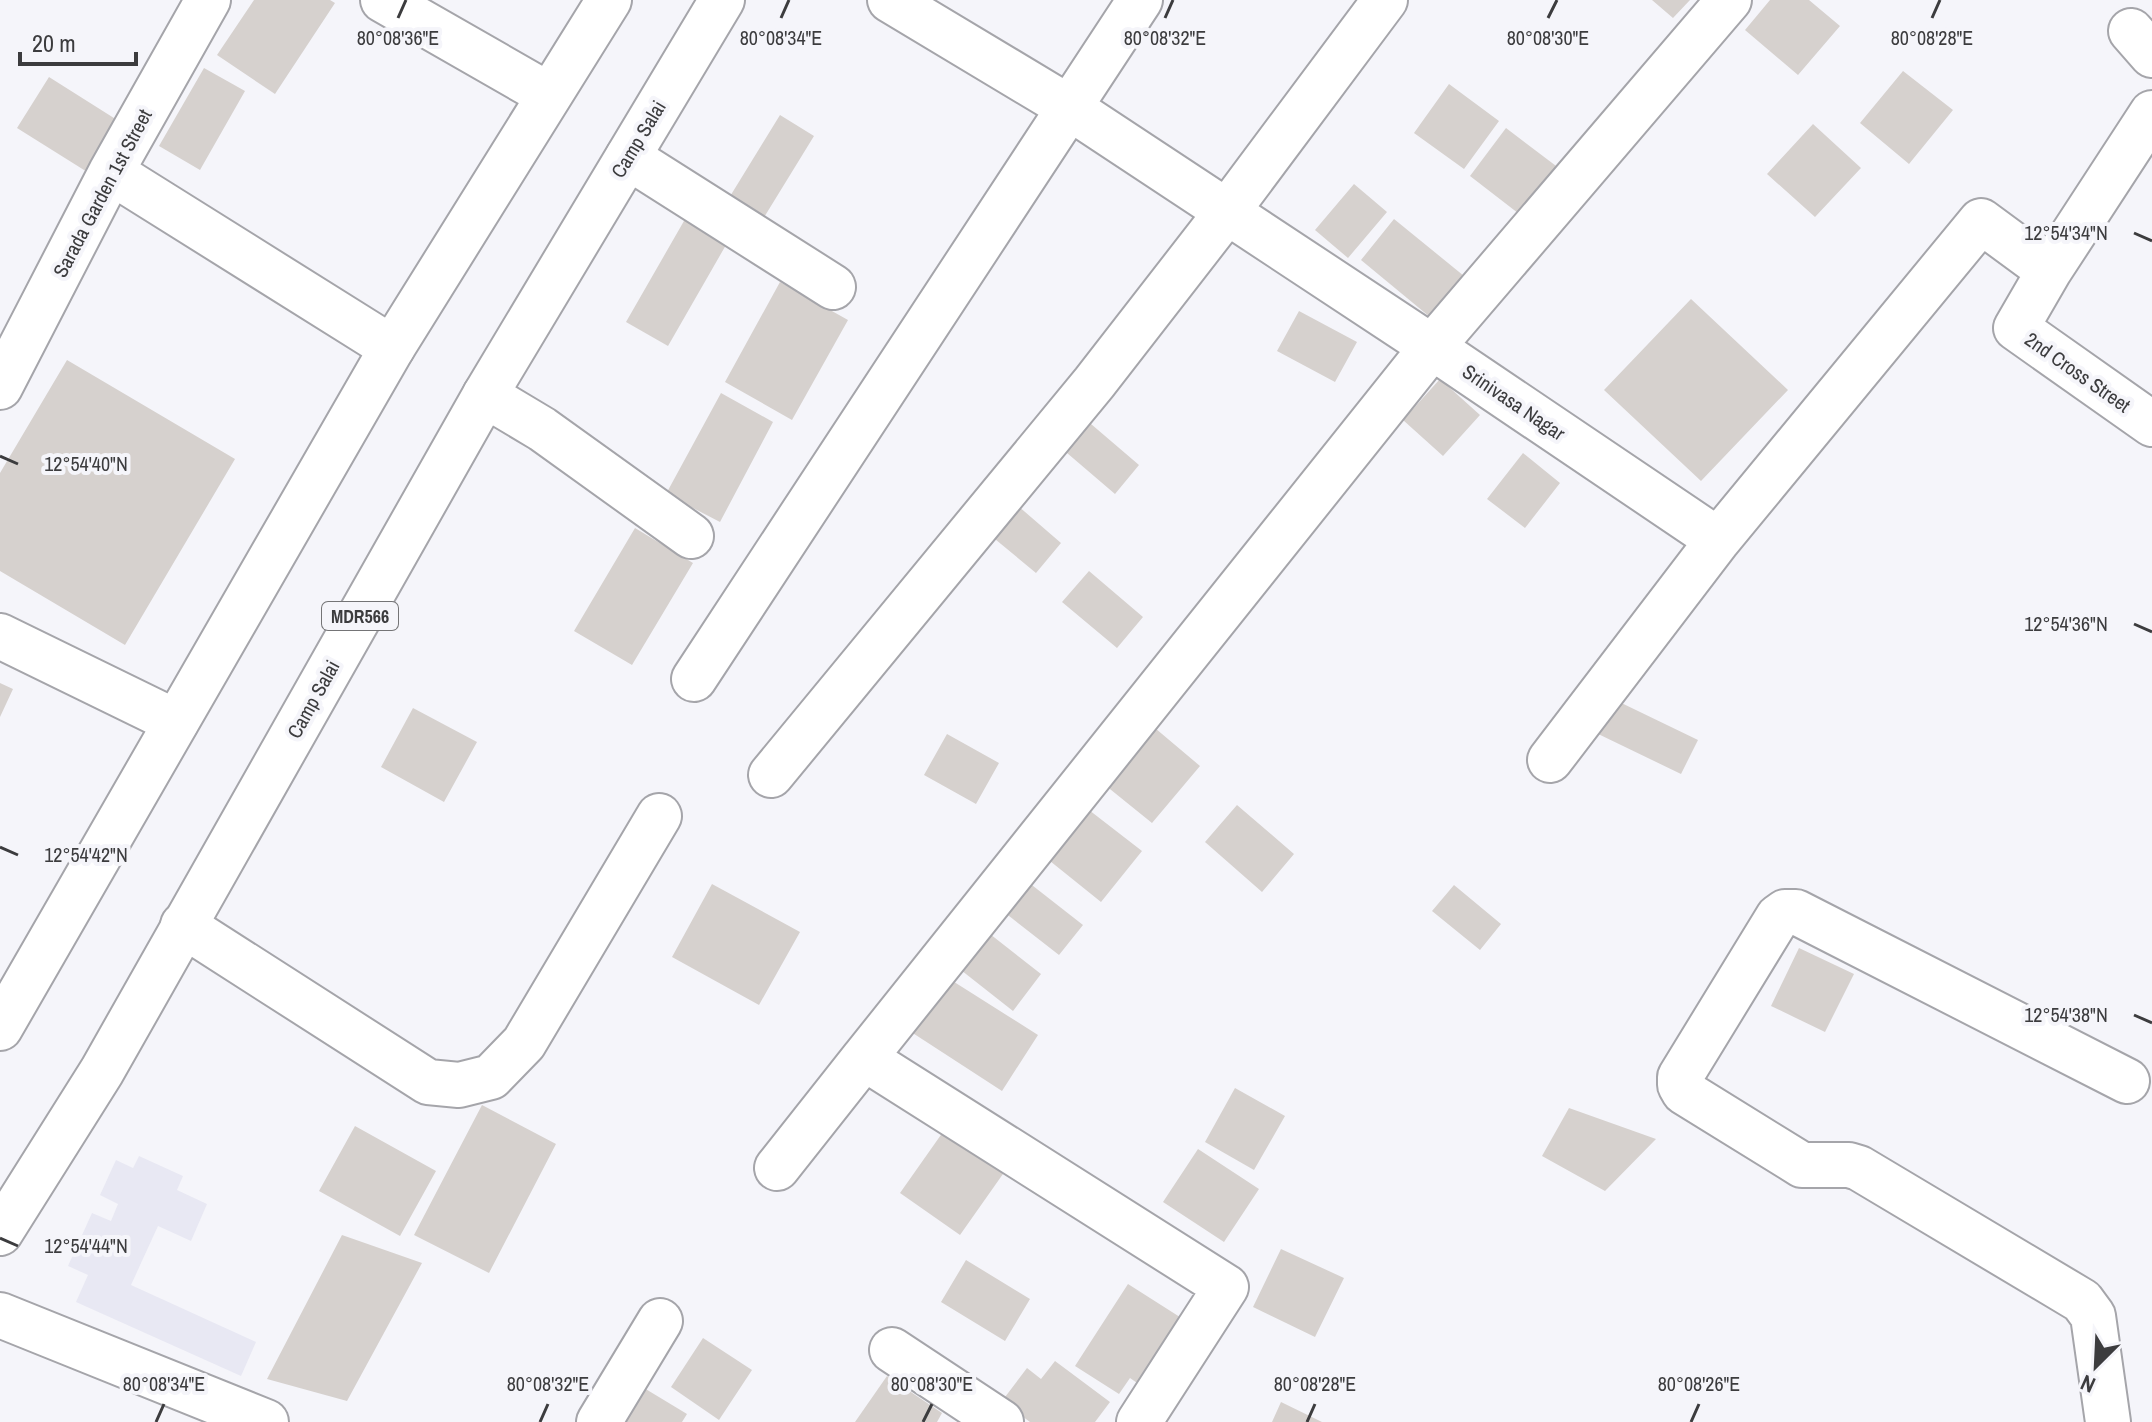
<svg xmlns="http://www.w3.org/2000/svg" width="2152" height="1422" font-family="'Archivo Narrow',sans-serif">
<rect width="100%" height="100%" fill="#f5f5fa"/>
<path fill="#e8e8f3" d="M139,1156L183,1176L177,1190L207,1204L191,1241L158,1226L131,1285L256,1342L241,1376L76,1302L88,1275L68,1266L92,1213L111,1221L118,1204L100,1195L116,1160L133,1168Z"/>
<path fill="#d6d1ce" d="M254,0H330L335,3L275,94L217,55Z
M1652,0H1690L1673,18Z
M1770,0H1809L1840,26L1798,75L1745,30Z
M204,68L245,91L200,170L159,146Z
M1903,71L1953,110L1909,164L1860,123Z
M49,77L125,125L92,175L17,128Z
M1449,84L1499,121L1464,169L1414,133Z
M780,115L814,136L763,219L729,198Z
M1813,124L1861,168L1815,217L1767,174Z
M1506,128L1568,175L1531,223L1470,176Z
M1354,184L1387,212L1348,258L1315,230Z
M688,214L730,238L668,346L626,322Z
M1394,219L1464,276L1430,317L1361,260Z
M780,282L848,320L792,420L725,382Z
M1691,299L1788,390L1701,481L1604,390Z
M1299,311L1357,342L1335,382L1277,351Z
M67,360L235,459L125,645L0,571V473Z
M1440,379L1480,415L1443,456L1403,420Z
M721,393L773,422L720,522L666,494Z
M1084,418L1139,465L1115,494L1060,447Z
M1523,453L1560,483L1525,528L1487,499Z
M1010,499L1061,543L1036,573L984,530Z
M635,528L693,563L632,665L574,631Z
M1089,571L1143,617L1117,648L1062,602Z
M0,683L13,689L0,717Z
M1609,697L1698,740L1681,774L1592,731Z
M413,708L477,742L444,802L381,767Z
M1149,723L1200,766L1152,823L1100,781Z
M947,734L999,763L976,804L924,775Z
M1237,805L1294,854L1262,892L1205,842Z
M1089,810L1142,851L1101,902L1050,861Z
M1028,882L1083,925L1059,955L1004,912Z
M712,884L800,932L759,1005L672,957Z
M1454,885L1501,924L1480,950L1432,911Z
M981,927L1041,974L1013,1011L952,963Z
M1799,948L1854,974L1825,1032L1771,1006Z
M940,973L1038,1035L1002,1091L905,1028Z
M1235,1088L1285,1116L1254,1170L1205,1142Z
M482,1105L556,1144L489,1273L414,1235Z
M1569,1108L1656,1139L1605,1191L1542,1156Z
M950,1122L1010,1164L960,1235L900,1193Z
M355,1126L436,1171L400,1236L319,1191Z
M1198,1149L1259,1189L1224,1242L1163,1202Z
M342,1235L422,1263L347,1401L267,1379Z
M1281,1249L1344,1278L1315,1337L1253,1307Z
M966,1260L1030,1299L1005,1341L941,1302Z
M1128,1284L1183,1319L1140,1385L1130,1378L1119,1394L1075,1366Z
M703,1338L752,1370L719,1420L671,1387Z
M1055,1361L1110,1402L1095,1422H1030L1002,1401L1027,1368L1041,1379Z
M887,1376L942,1413L937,1422H855Z
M644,1388L687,1414L682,1422H624Z
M1281,1402L1322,1422H1272Z"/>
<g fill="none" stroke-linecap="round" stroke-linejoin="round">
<defs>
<path id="minor" d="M383,0L549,95
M890,0L1070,108L1432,347L1718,540L1981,221L2049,271
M2131,31L2152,55
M2152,113L2049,271L2016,328L2152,424
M628,157L833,287
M111,172L392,348
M0,387L111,172L208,0
M485,395L542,429L691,536
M0,636L176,722
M694,679L1140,0
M1550,760L1718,540
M771,775L1094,383L1226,213L1385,0
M183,925L428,1082L459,1085L491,1077L524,1043L659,816
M777,1168L864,1058
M892,1350L1001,1422
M599,1422L660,1321
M1139,1422L1226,1287L864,1058L1432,347L1729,0
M2108,1422L2093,1316L2082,1301L1859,1168L1849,1165H1802L1684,1092L1680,1085V1077L1778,917L1785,912H1796L2127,1081"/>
<path id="tertiary" d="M0,1315L266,1422"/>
<path id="primary" d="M0,1028L392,348L609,0
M0,1233L102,1071L485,395L722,0"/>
</defs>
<use href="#minor" stroke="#a5a5aa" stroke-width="48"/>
<use href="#tertiary" stroke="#a5a5aa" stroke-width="48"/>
<use href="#primary" stroke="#a5a5aa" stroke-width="48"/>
<use href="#minor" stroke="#fff" stroke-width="44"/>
<use href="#tertiary" stroke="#fff" stroke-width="44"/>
<use href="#primary" stroke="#fff" stroke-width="44"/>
</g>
<path fill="none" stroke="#3c3c3e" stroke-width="3" d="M398,18L406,0M781,18L789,0M1165,18L1173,0M1548,18L1557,0M1932,18L1940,0M2134,233L2152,241M0,456L18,464M2134,624L2152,632M0,847L18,855M2134,1015L2152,1023M0,1238L18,1246M156,1422L164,1404M540,1422L548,1404M923,1422L932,1404M1307,1422L1315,1404M1691,1422L1699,1404"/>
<g text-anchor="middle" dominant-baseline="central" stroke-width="8" stroke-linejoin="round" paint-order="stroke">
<rect fill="#f5f5fa" stroke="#747476" stroke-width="2" x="322" y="602" width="76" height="28" rx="6"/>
<g font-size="18" font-weight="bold" fill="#3c3c3e">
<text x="360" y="616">MDR566</text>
</g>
<g font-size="20" fill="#3c3c3e" stroke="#f5f5fa">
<text transform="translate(638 139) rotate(-59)">Camp Salai</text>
<text transform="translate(102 193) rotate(-62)">Sarada Garden 1st Street</text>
<text transform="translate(2078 372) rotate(35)">2nd Cross Street</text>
<text transform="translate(1514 402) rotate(34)">Srinivasa Nagar</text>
<text transform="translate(313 699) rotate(-61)">Camp Salai</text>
</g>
</g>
<g font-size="20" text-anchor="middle" fill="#3c3c3e" stroke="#f5f5fa" stroke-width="8" stroke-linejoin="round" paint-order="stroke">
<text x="398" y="45">80°08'36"E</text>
<text x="781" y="45">80°08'34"E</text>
<text x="1165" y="45">80°08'32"E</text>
<text x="1548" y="45">80°08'30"E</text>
<text x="1932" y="45">80°08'28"E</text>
<text x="2066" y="240">12°54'34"N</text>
<text x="86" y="471">12°54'40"N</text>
<text x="2066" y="631">12°54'36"N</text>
<text x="86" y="862">12°54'42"N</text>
<text x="2066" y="1022">12°54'38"N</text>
<text x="86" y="1253">12°54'44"N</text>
<text x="164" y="1391">80°08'34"E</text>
<text x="548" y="1391">80°08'32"E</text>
<text x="932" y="1391">80°08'30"E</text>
<text x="1315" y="1391">80°08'28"E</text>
<text x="1699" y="1391">80°08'26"E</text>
</g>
<g transform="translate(2096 1366) rotate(204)" stroke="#f5f5fa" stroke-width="6" paint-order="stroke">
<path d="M0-6L14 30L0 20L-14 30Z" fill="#3c3c3e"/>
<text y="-12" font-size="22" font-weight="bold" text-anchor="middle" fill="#3c3c3e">N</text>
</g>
<path d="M20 52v12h116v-12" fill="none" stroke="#3c3c3e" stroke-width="4"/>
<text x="32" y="52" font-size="24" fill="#3c3c3e" stroke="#f5f5fa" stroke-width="6" paint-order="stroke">20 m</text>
</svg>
